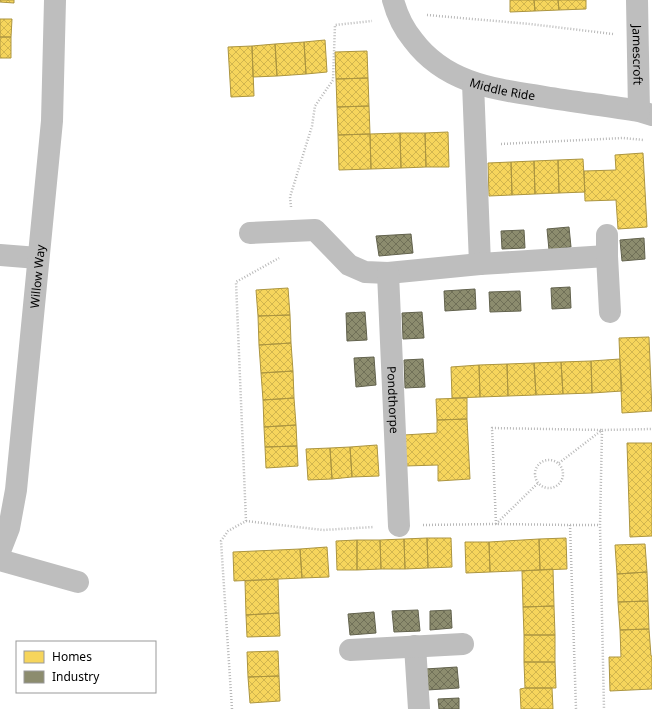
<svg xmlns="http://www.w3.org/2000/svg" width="652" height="709" font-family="'Noto Sans',sans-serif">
<defs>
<pattern id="homes-cross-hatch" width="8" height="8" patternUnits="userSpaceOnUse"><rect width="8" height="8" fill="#f6d55c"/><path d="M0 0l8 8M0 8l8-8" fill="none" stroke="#d1b54e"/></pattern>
<pattern id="industry-cross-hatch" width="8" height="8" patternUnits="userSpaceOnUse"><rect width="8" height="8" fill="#8c8c6e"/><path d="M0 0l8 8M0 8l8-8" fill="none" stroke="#707058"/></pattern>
</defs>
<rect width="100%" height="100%" fill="#fff"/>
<path fill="url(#homes-cross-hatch)" stroke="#ac9540" d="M0,0H14V3L0,2Z
M510,0H534L535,11L510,12Z
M534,0H558L559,10L535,11Z
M558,0H586V9L559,10Z
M0,19H12L11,37H0Z
M0,37H11V58H0Z
M325,40L327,72L306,74L304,42Z
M304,42L306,74L277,76L275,44Z
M275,44L277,76L253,77L252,46Z
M252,46L254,96L231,97L228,47Z
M367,51L368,78L336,79L335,52Z
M368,78L369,106L337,107L336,79Z
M369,106L370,134L338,135L337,107Z
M448,132L449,167H426L425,133Z
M400,133L401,168L371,169L370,134Z
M400,133H425L426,167L401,168Z
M370,134L371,169L339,170L338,135Z
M643,153L647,227L618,229L616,200L585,201L584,171L616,170L615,155Z
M583,159L585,192L559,193L558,160Z
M558,160L559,193L535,194L534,161Z
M534,161L535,194L512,195L511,162Z
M511,162L512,195L489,196L488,163Z
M288,288L290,315L258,316L256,290Z
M290,315L291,343L259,345L258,316Z
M649,337L652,411L622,413L619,338Z
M291,343L293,371L261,373L259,345Z
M620,359L622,391L592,393L591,361Z
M591,361L592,393L563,394L561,362Z
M561,362L563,394L536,395L534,363Z
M534,363L536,395L508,396L507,364Z
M507,364L508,396L480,397L479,365Z
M479,365L480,397L452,398L451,367Z
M293,371L294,398L263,400L261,373Z
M294,398L296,425L264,427L263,400Z
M467,398V419L437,420L436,399Z
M467,419L470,479L438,481V465L405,466L404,435L437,433V420Z
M296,425L297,446L265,447L264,427Z
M627,443H652V536L630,537Z
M377,445L379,476L352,477L350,447Z
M297,446L298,466L266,468L265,447Z
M350,447L352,477L332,479L330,448Z
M330,448L332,479L308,480L306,449Z
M427,538L428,568L405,569L404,539Z
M427,538H451L452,567L428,568Z
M566,538L567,569L540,570L539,539Z
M404,539L405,569H381L380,540Z
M539,539L540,570L490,572L489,542Z
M357,540V570H337L336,541Z
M357,540H380L381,569L357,570Z
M465,542H489L490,572L466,573Z
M645,544L647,572L617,574L615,545Z
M327,547L329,577L302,578L300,549Z
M300,549L302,578L234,581L233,552Z
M553,569L554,606L523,607L522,571Z
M647,572L648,601L618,602L617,574Z
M278,579L279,613L246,615L245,581Z
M648,601L649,629L620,630L618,602Z
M554,606L555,635H524L523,607Z
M279,613L280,636L247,637L246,615Z
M649,629L651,656H652V689L610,691L609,657H621L620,630Z
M524,635H555V662H524Z
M278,651L279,676L248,677L247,652Z
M524,662H555L556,688H525Z
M279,676L280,701L250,703L248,677Z
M525,688H552L553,709H521L520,689Z"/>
<path fill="url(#industry-cross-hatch)" stroke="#62624d" d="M569,227L571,247L549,250L547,229Z
M524,230L525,248L502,249L501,231Z
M411,234L413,253L379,256L376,236Z
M644,238L645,259L622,261L620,240Z
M570,287L571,308L552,309L551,288Z
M475,289L476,309L445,311L444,291Z
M520,291L521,311L490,312L489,292Z
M365,312L367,340L347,341L346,313Z
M422,312L424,338L403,339L402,313Z
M374,357L376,385L356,387L354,358Z
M423,359L425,387L405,388L404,360Z
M418,610L420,631L394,632L392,611Z
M451,610L452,628L430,630V611Z
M374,612L376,633L350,635L348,614Z
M457,667L459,688L427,690L425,669Z
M459,698V709H439L438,699Z"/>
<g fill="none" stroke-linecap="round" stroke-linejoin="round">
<path stroke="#b8b8b8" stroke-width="2.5" stroke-dasharray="1 2" stroke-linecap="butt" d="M427,15L530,24L613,34
M501,144L623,138L644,140
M291,207L290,197L312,126L315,106L333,80L335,25L372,21
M535 474a14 14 0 1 1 28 0a14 14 0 1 1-28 0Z
M559,463L602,430L652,429
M246,521L323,530L374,527
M496,524L492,428L602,430L600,525L604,709
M496,524L538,483
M423,525L496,524L570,525L576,709
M570,525H600
M232,709L221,541L228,531L246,521L236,282L279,258"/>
<g stroke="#bebebe" stroke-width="22">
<path id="s1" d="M393,0C397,15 403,28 413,40C446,84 495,89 545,97C576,102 608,106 639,111L652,115"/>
<path id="s2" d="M637,0L639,111"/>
<path d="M473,83L480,264"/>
<path d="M250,233L315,230L349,265L365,272L388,273L480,264L607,256"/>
<path d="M607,235V256L610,312"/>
<path d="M0,255L38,258"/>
<path id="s3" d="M388,273L399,526"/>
<path id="s4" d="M0,551L9,528L16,490L52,121L55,0"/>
<path d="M0,560L78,582"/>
<path d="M415,646L419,709"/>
<path d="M350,650L463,644"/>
</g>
</g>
<g text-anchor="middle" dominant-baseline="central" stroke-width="4" stroke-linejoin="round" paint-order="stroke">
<g font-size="12" fill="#000" stroke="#fff">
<text stroke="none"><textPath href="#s2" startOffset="55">Jamescroft</textPath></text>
<text stroke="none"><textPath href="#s1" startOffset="150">Middle Ride</textPath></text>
<text stroke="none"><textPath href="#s4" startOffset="278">Willow Way</textPath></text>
<text stroke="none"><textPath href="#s3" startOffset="127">Pondthorpe</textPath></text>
</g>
</g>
<rect x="16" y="641" width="140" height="52" fill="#ffffff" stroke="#999999"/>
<rect x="24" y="651" width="20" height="12" fill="#f6d55c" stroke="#999999"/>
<text x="52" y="661" font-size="12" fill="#000000">Homes</text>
<rect x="24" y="671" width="20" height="12" fill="#8c8c6e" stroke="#999999"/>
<text x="52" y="681" font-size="12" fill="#000000">Industry</text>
</svg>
